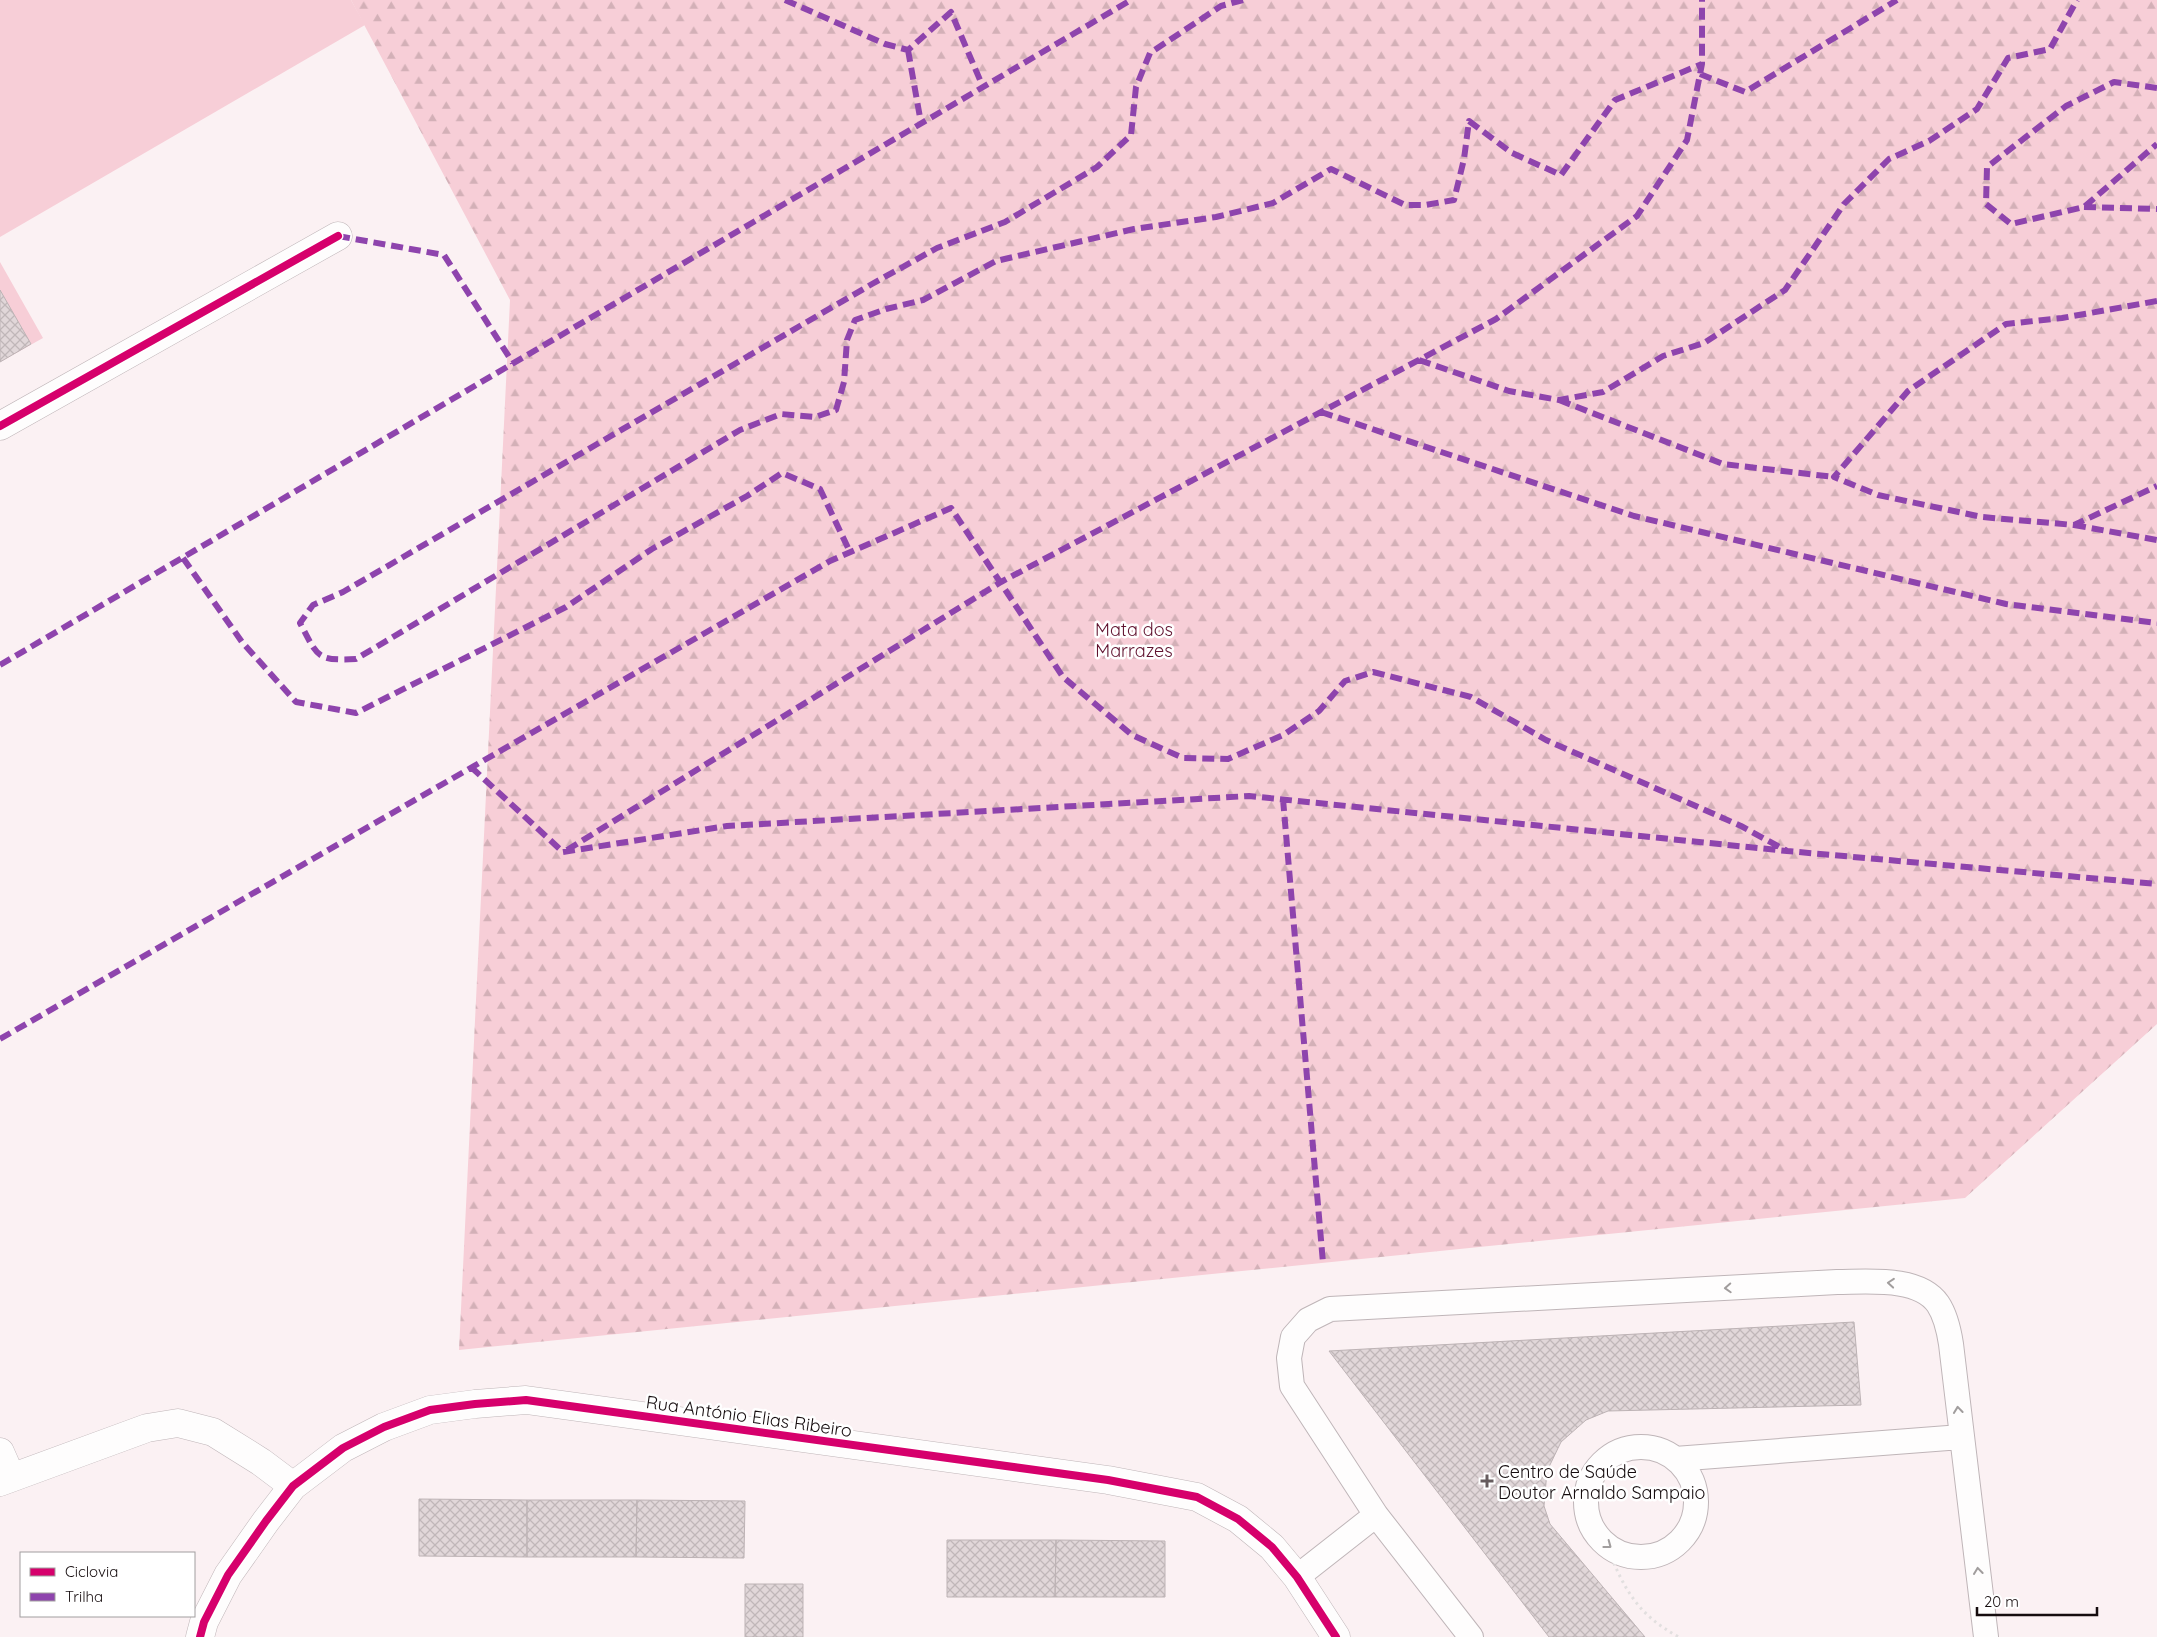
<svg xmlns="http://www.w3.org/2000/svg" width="2157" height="1637" font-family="Quicksand,sans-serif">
<defs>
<pattern id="forest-firs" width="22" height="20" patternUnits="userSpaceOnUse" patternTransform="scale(1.25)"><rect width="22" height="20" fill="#f7ced7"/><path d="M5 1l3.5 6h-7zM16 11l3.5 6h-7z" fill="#d3b0b7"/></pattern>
<pattern id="building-cross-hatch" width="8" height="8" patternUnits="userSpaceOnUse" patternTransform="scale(1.25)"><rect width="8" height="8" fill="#e1d7d9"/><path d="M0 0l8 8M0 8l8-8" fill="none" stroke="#c0b7b9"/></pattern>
</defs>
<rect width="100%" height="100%" fill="#fbf1f3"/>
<path fill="#f7ced7" d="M0,0H351L365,25L0,237Z
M0,262L43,338L0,362Z"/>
<path fill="url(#forest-firs)" d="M351,0H2157V1024L1965,1198L459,1350L510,300Z"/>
<path fill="url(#building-cross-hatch)" stroke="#bdb3b5" d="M0,290L31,344L0,362Z
M1854,1322L1861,1405L1608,1411L1586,1420L1561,1442L1547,1471L1544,1506L1550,1524L1645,1637H1549L1329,1351Z
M419,1499L527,1500V1557L419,1556Z
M527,1500H637L636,1557H527Z
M637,1500L745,1501L744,1558L636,1557Z
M947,1540H1056L1055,1597H947Z
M1056,1540L1165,1541V1597H1055Z
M745,1584H803V1637H745Z"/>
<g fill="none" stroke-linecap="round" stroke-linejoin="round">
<defs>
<path id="lane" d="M1586 1502a55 55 0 1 1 110 0a55 55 0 1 1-110 0Z
M1675,1459L1961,1437
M1376,1515L1471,1637
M1297,1577L1376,1515L1292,1386L1289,1358L1293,1337L1308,1320L1330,1309L1837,1282C1867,1282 1919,1276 1938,1304C1946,1316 1949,1331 1951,1344L1986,1637"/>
<path id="street" d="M0,426L338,236
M0,1452L11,1477
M0,1482L147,1428L178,1423L213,1432L261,1462L293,1486
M200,1637L204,1622L228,1575L266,1521L293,1486L343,1448L384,1427L430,1410L475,1404L526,1400L1108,1480L1197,1497L1238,1519L1272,1547L1297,1577L1336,1637"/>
</defs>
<use href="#lane" stroke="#bfb5b8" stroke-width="26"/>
<use href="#street" stroke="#bfb5b8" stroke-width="29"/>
<path stroke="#e2dfdf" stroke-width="3" stroke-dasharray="2.5 4" stroke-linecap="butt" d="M1606,1545C1624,1588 1636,1614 1679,1637"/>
<use href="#lane" stroke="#fefdfd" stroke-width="24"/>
<use href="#street" stroke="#fefdfd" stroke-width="28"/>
<path stroke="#8e44ad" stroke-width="6" stroke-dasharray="12 6" stroke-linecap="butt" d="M785,0L885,44L908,50L951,12L983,87
M1243,0L1221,6L1150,53L1136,87L1131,135L1097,167L1005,222L937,248L872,284L343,592L313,605L300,623C318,657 316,661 356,659L740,430L781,414L815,417L836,410L844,382L847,340L855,320L886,309L923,300L996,261L1134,229L1216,217L1273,203L1331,169L1405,205H1425L1454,200L1464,159L1469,121L1512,153L1561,175L1615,100L1702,64
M908,50L921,123
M1700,74L1745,92L1897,0
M2157,88L2114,82L2066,106L1987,167L1986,204L2011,224L2084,207L2157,144
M2084,207L2157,209
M338,236L444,255L513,363
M2157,301L2062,318L2006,324L1908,391L1834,477L1878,495L1982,517L2074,525L2157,486
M1419,360L1509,391L1559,400L1603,392L1663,356L1704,343L1785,290L1844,204L1889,159L1929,141L1977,109L2008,58L2050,49L2077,0
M1559,400L1723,464L1834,477
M1321,412L1634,516L2006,604L2157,623
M2074,525L2157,540
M183,558L242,642L296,702L356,713L566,607L652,549L747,496L782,473L820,489L850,552
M0,665L1131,0
M471,767L563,852
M1283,799L1323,1263
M567,850L1001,582L1496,319L1637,216L1687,140L1702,64V0
M563,852L727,826L1249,796L1787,851L2157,884
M0,1039L830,561L951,508L1063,677L1132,735L1183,758L1228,759L1283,735L1319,711L1345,681L1373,672L1471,697L1546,740L1741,826L1787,851"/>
<defs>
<path id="cycleway" d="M0,426L338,236
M200,1637L204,1622L228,1575L266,1521L293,1486L343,1448L384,1427L430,1410L475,1404L526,1400L1108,1480L1197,1497L1238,1519L1272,1547L1297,1577L1336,1637"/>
</defs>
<use href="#cycleway" stroke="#fff" stroke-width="11"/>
<use href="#cycleway" stroke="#d6006c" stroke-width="8"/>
</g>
<defs><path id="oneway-chevron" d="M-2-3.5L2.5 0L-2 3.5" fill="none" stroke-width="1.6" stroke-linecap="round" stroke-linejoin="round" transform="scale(1.25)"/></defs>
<g stroke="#a19d9d">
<use href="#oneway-chevron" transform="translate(1891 1283) rotate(-175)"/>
<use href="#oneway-chevron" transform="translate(1728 1288) rotate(177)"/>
<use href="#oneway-chevron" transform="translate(1958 1410) rotate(-96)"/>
<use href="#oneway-chevron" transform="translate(1608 1545) rotate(37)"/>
<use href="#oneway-chevron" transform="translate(1978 1571) rotate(-97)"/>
</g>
<path fill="#665c5e" stroke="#fff" stroke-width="2" d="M1484.5 1473.5h5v5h5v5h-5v5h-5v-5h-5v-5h5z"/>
<g text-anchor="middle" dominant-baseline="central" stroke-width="5" stroke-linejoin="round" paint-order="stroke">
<g font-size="18" fill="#60112e" stroke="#fff">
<text x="1134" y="629">Mata dos<tspan x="1134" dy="21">Marrazes</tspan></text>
</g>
<g font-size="18" fill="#150c0e" stroke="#fff">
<text transform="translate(749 1416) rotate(8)">Rua António Elias Ribeiro</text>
</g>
<g font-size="18" fill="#150c0e" stroke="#fff" text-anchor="start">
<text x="1498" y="1471">Centro de Saúde<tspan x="1498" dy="21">Doutor Arnaldo Sampaio</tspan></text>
</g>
</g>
<rect x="20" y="1552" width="175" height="65" fill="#ffffff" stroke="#a19e9f"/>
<rect x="30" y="1568" width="25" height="8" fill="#d6006c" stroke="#a19e9f"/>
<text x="65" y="1577" font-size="15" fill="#150c0e">Ciclovia</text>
<rect x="30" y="1593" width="25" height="8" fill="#8e44ad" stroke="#a19e9f"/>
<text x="65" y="1602" font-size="15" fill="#150c0e">Trilha</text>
<path d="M1977 1607v8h120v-8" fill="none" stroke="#150c0e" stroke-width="2.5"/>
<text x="1984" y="1607" font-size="15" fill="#150c0e" stroke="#ffffff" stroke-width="4" paint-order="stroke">20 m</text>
</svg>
